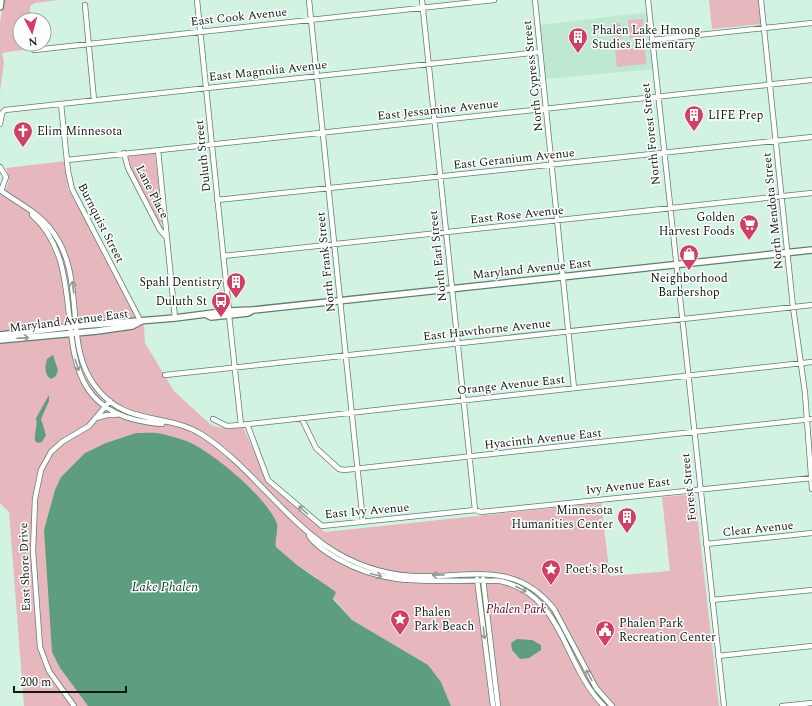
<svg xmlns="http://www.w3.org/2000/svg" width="812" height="706" font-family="Spectral,serif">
<rect width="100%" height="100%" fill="#d2f3e1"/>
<path fill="#bfe8d2" d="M649,12L655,69L545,79L540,25Z"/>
<path fill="#e6b8be" d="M4,0H58L35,3L30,6V20H20V44H33V46L28,49L2,53L4,62L0,92V22Z
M709,0H761L763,24L712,29Z
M643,19L645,37L629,38L628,20Z
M620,23L622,39L612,40L611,24Z
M645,47L646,64L617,67L615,50Z
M155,153L163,222L160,224L130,166L128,156Z
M66,161L68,189L144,325L145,343L174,391L211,425L222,428L243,427L270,485L325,532L601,503L610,576L670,571L662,497L695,494L719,706H451L441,682L427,665L352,620L316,577L297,565L276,547L274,538L278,530L276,521L247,486L162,434L136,433L73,466L61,477L44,530L60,668L88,706H24L9,512L0,503V190L6,189L9,180L6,168Z"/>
<path fill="#5e9d7f" d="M53,355L58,370L56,376L51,379C44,374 45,367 47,359Z
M49,395V401L41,419L46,435L42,442L38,443L35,441C34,433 38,426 36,418Z
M136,433C144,433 155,432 163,434C173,437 186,440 195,445C221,460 262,494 276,521C280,530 274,537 276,547L297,565L336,592L333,599L352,620L428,665L441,682L451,706H88L60,668L52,652L44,530L55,490L61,477L85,453L106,443Z
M517,639L532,640L541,645V650L529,658L520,659L512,650L511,643Z"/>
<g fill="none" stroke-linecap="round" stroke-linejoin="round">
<defs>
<path id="minor" d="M197,0L229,311
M309,0L363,522
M422,0L475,510
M535,0L574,388
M648,0L724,706
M761,0L793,307L805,393L812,489
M85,5L94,100
M652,40L812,23
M34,50L494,0
M61,104L68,171L72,189L141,322
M0,124L2,113L5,110L540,52
M158,150L175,318
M124,153L128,168L160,230L167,238
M67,160L812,80
M0,167L6,177L1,191
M0,190C16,202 36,211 49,227C89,275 61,341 95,386C125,427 165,412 201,434C248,464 280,514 326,546C351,563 381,574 412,576C466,579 514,558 554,609L596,688L612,706
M217,200L812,137
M32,215C104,278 23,414 162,424
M223,256L812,193
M229,315L241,425
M165,375L812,305
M96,418L107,415H116
M213,419L227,426L241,425L812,362
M302,419L316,448L339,469L344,470L812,419
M247,424L268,480L322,526L475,510L481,512L812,478
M309,536C316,546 327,553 338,559C392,590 440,578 500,581C564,594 563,666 604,706
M706,544L812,533
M477,579L493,706
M483,579L498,706
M712,600L812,590
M718,656L812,646
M74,706L49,671L40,647L33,551L35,499L41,470L51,452L62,442L89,426L110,401
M782,706L812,703"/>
<path id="major" d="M0,7L1,0
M207,315L211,317L248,313L253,310
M0,335L77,326L175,318L229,311L253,310L812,250
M0,340L97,331L132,326L138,323"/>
</defs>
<use href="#minor" stroke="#607e6e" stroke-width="6"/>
<use href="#major" stroke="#607e6e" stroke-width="8"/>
<use href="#minor" stroke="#fff" stroke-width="4.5"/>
<use href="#major" stroke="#fff" stroke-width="5.5"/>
</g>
<defs><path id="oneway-shaft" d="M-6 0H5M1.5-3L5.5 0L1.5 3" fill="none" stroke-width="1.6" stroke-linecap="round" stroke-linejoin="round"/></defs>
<g stroke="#939895">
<use href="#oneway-shaft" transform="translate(73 287) rotate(-97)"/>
<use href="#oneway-shaft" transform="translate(23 338) rotate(-4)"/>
<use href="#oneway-shaft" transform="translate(77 365) rotate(72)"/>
<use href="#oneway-shaft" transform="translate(303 510) rotate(-139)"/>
<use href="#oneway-shaft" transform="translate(376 575) rotate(15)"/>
<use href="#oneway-shaft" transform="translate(438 575) rotate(179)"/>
<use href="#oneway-shaft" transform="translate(521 589) rotate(27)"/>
<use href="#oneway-shaft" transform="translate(484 633) rotate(83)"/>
<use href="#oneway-shaft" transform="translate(589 675) rotate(-118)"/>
</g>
<defs>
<symbol id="building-pin" viewBox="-11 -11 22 30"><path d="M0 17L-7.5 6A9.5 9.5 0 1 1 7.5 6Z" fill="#cf4062" stroke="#fff"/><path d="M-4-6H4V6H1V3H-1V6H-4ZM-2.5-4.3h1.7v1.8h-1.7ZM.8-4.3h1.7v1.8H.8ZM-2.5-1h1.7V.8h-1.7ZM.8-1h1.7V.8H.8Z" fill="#fff"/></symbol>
<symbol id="church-pin" viewBox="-11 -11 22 30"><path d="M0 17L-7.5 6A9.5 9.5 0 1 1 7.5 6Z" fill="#cf4062" stroke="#fff"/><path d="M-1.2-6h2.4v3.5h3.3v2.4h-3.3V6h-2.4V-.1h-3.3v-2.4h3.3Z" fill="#fff"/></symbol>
<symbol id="supermarket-pin" viewBox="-11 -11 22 30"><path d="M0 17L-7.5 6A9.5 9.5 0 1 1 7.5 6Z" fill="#cf4062" stroke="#fff"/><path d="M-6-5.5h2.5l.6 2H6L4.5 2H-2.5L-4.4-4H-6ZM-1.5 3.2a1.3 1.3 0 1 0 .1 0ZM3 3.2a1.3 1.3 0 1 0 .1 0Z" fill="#fff"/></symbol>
<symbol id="shop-pin" viewBox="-11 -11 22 30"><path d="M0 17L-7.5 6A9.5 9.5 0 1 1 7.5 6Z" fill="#cf4062" stroke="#fff"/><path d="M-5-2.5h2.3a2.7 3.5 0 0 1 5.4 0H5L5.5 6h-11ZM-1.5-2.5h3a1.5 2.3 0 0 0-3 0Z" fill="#fff"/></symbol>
<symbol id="bus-pin" viewBox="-11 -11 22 30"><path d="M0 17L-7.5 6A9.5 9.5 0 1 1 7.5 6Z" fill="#cf4062" stroke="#fff"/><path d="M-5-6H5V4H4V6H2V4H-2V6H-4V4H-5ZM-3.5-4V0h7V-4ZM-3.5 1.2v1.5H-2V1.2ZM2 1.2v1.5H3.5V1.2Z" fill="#fff"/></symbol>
<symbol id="sight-pin" viewBox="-11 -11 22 30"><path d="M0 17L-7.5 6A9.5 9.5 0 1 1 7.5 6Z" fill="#cf4062" stroke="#fff"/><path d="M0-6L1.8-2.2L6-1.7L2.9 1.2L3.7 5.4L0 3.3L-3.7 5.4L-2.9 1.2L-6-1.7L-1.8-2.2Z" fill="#fff"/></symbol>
<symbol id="civic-pin" viewBox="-11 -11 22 30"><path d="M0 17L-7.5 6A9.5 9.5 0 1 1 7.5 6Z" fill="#cf4062" stroke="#fff"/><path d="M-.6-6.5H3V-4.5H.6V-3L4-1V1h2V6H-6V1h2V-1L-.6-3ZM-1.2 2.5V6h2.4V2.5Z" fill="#fff"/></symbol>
</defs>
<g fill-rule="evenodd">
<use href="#building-pin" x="567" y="26" width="22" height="30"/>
<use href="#building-pin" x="683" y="104" width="22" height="30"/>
<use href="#church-pin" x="12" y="120" width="22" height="30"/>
<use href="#supermarket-pin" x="738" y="213" width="22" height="30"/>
<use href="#shop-pin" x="678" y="243" width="22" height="30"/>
<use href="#building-pin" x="225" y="271" width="22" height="30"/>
<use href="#bus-pin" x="210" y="290" width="22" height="30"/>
<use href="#building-pin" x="616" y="506" width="22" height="30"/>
<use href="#sight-pin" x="540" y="558" width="22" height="30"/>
<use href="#sight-pin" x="389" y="608" width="22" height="30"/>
<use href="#civic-pin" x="594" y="619" width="22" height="30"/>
</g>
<g text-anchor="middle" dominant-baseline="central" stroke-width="3" stroke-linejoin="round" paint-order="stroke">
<g font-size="12" fill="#0e1a14" stroke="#fff">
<text transform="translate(239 17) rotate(-6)">East Cook Avenue</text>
<text transform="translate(268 71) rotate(-6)">East Magnolia Avenue</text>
<text transform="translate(533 76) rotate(-96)">North Cypress Street</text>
<text transform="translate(438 110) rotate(-6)">East Jessamine Avenue</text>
<text transform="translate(651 134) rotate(-96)">North Forest Street</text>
<text transform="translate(203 156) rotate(-96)">Duluth Street</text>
<text transform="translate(514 159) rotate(-6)">East Geranium Avenue</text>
<text transform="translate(152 192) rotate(63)">Lane Place</text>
<text transform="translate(773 211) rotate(-96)">North Mendota Street</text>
<text transform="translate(517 215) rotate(-6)">East Rose Avenue</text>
<text transform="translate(101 223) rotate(63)">Burnquist Street</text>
<text transform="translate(438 256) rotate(-96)">North Earl Street</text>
<text transform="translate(326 262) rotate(-96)">North Frank Street</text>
<text transform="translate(532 269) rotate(-6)">Maryland Avenue East</text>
<text transform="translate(69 321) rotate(-7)">Maryland Avenue East</text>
<text transform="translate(487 330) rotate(-6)">East Hawthorne Avenue</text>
<text transform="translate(511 385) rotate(-6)">Orange Avenue East</text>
<text transform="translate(543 439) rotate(-6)">Hyacinth Avenue East</text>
<text transform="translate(628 486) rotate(-6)">Ivy Avenue East</text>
<text transform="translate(689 487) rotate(-96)">Forest Street</text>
<text transform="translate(367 511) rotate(-5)">East Ivy Avenue</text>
<text transform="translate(758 529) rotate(-6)">Clear Avenue</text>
<text transform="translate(25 567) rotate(-92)">East Shore Drive</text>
</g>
<g font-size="12" fill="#0e1a14" stroke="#fff" text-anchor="start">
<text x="592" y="30">Phalen Lake Hmong<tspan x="592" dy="14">Studies Elementary</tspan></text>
<text x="708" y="115">LIFE Prep</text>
<text x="37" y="131">Elim Minnesota</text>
<text x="735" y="217" text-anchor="end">Golden<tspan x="735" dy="14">Harvest Foods</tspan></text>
<text x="689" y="278" text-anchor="middle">Neighborhood<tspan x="689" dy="14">Barbershop</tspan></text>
<text x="222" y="282" text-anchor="end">Spahl Dentistry</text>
<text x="207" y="301" text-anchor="end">Duluth St</text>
<text x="613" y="510" text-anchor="end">Minnesota<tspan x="613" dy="14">Humanities Center</tspan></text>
<text x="565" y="569">Poet's Post</text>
<text x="414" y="612">Phalen<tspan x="414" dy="14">Park Beach</tspan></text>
<text x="619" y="623">Phalen Park<tspan x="619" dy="14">Recreation Center</tspan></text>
</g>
<g font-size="12" font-style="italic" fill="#570720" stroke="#fff">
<text x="516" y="609">Phalen Park</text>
</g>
<g font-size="13" font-style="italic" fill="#093f2a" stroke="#fff">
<text x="165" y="587">Lake Phalen</text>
</g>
</g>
<g transform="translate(32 32) rotate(174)"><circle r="19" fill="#ffffff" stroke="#9fa3a1"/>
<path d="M0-3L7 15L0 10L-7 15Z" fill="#cf4062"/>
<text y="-6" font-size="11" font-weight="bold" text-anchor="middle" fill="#0e1a14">N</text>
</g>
<path d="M14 686v6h112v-6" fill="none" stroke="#0e1a14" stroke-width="2"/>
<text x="20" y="686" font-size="12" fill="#0e1a14" stroke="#ffffff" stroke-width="3" paint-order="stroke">200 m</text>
</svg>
